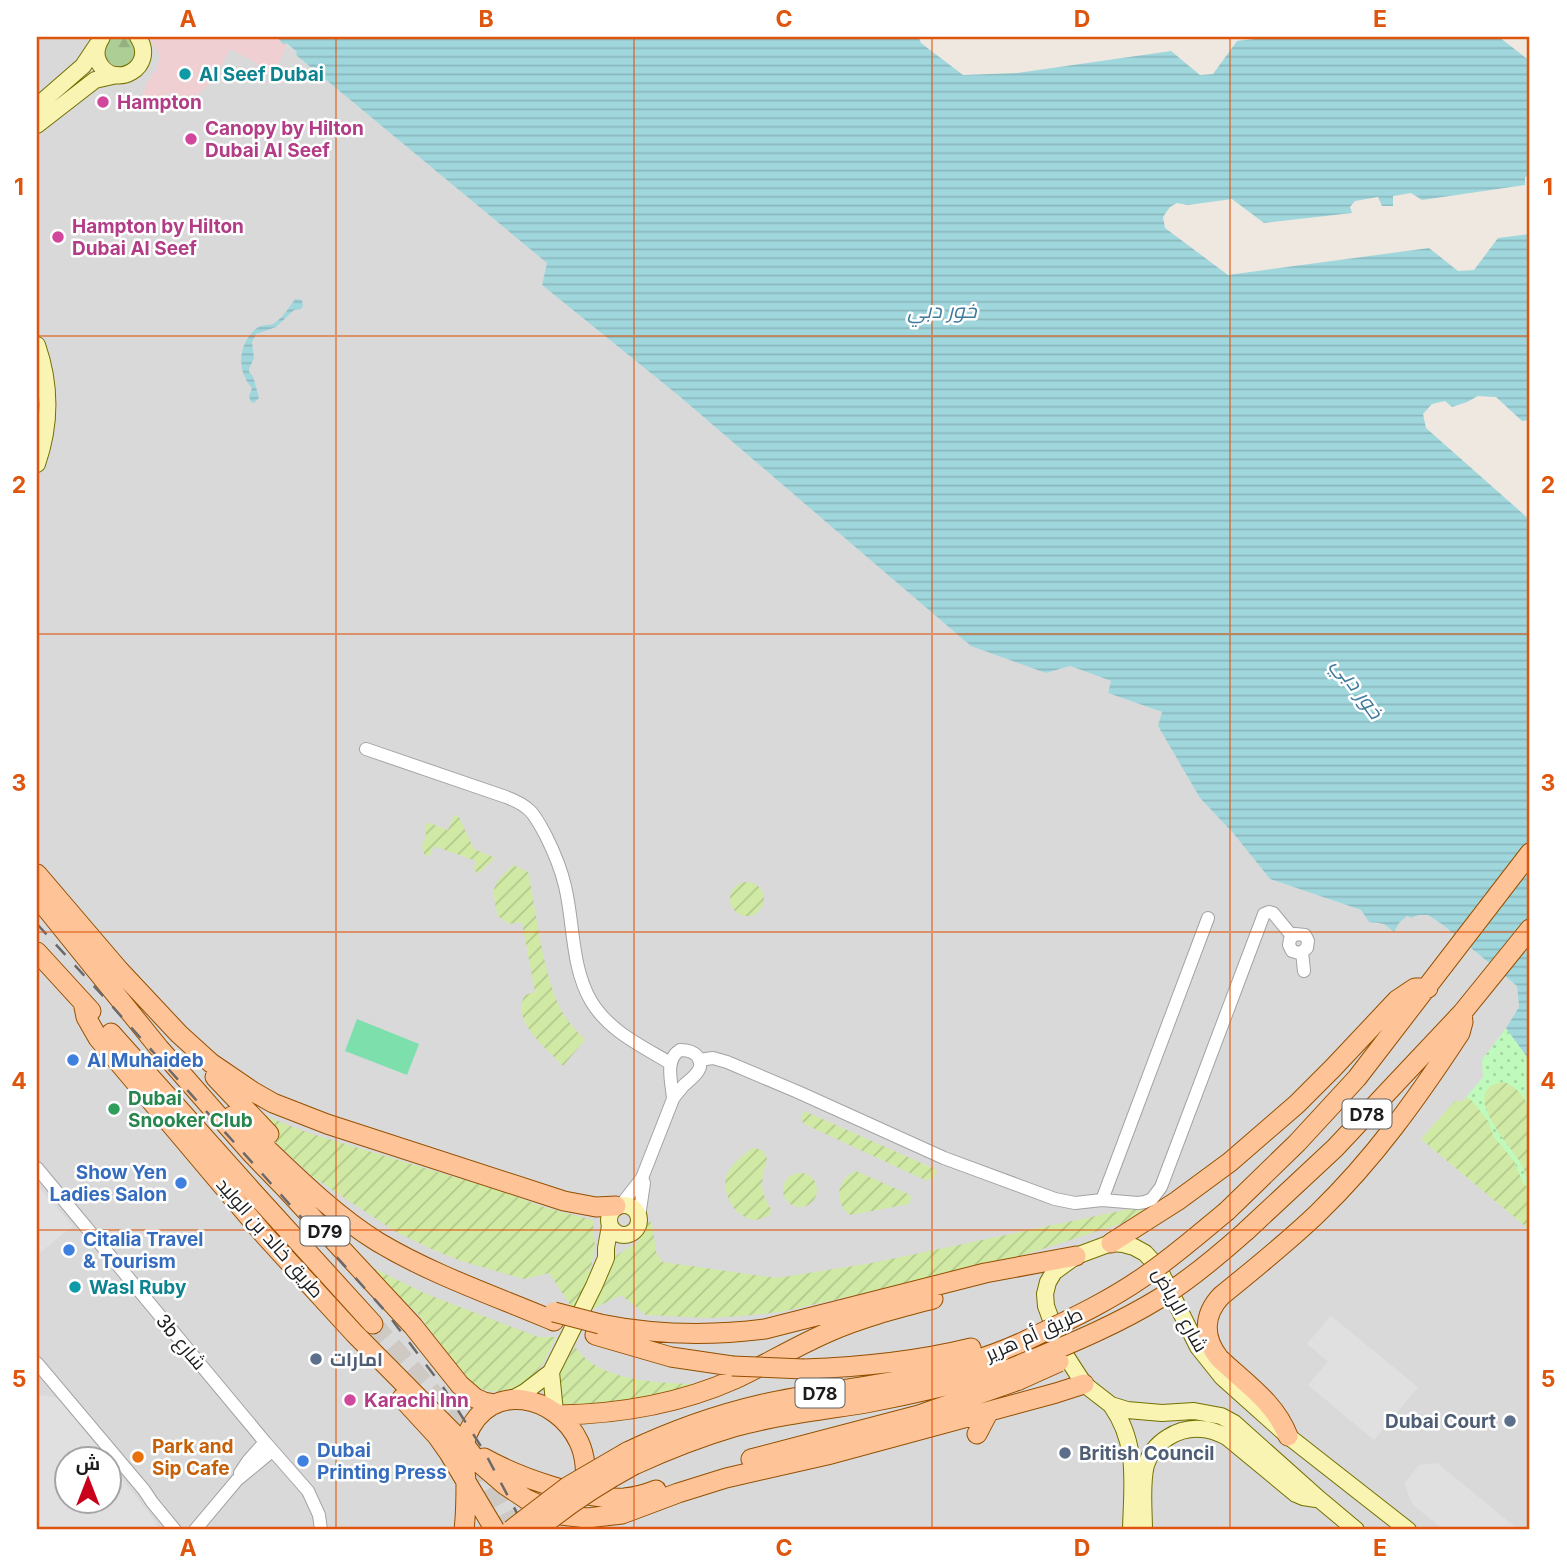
<svg xmlns="http://www.w3.org/2000/svg" width="1567" height="1567" font-family="Inter,Cairo,sans-serif">
<defs>
<pattern id="forest-firs" width="22" height="20" patternUnits="userSpaceOnUse" patternTransform="scale(1.75)"><rect width="22" height="20" fill="#adce95"/><path d="M5 1l3.5 6h-7zM16 11l3.5 6h-7z" fill="#94b080"/></pattern>
<pattern id="park-dots" width="8" height="8" patternUnits="userSpaceOnUse" patternTransform="scale(1.75)"><rect width="8" height="8" fill="#bffabc"/><path d="M2 2h.1M6 6h.1" fill="none" stroke="#a4d6a1" stroke-width="1.8" stroke-linecap="round"/></pattern>
<pattern id="garden-furrows" width="10" height="10" patternUnits="userSpaceOnUse" patternTransform="scale(1.75)"><rect width="10" height="10" fill="#d0eaa5"/><path d="M-1 1l2-2M0 10L10 0M9 11l2-2" fill="none" stroke="#b2c88d"/></pattern>
<pattern id="water-rules" width="6" height="5" patternUnits="userSpaceOnUse" patternTransform="scale(1.75)"><rect width="6" height="5" fill="#a0d7dd"/><path d="M0 2.5h6" fill="none" stroke="#89b8bd"/></pattern>
</defs>
<rect width="100%" height="100%" fill="#eee8e1"/>
<path fill="#dad9d9" fill-rule="evenodd" d="M37,37H277L297,52L296,55L548,263L542,285L679,396L847,539L1046,673L1070,666L1111,681L1108,693L1162,712L1200,798L1233,833L1270,879L1361,910L1366,918L1376,924H1384L1393,931L1399,923L1407,916L1411,918L1419,915H1428L1443,925L1517,986L1519,1007L1506,1028L1530,1061V1530H37ZM66,1458H108V1500H66Z"/>
<path fill="#efcfd2" d="M149,37H290L274,76L251,60L230,49L214,79L190,102L168,93L161,104L151,108L144,104V92L146,85L157,68L160,56Z"/>
<path fill="url(#forest-firs)" d="M109,37H132L135,41L136,58C135,59 128,65 127,66C115,71 102,59 104,47C105,43 107,41 109,37Z"/>
<path fill="url(#park-dots)" d="M1506,1028L1530,1061V1230L1421,1139L1455,1101H1463L1483,1077L1482,1060Z"/>
<path fill="url(#garden-furrows)" d="M454,815L459,817L474,849L495,858L479,873L475,871L474,868L476,861L434,846L429,857L424,854L422,847L426,836L425,824L430,823L448,830Z
M513,865L528,872C537,914 542,972 561,1010C567,1021 576,1031 585,1040L563,1066C547,1048 510,1022 525,995L535,992L522,922L509,924L498,916C491,885 491,887 513,865Z
M730 899a17 17 0 1 1 34 0a17 17 0 1 1-34 0Z
M1503,1082C1525,1087 1539,1121 1527,1140L1530,1143V1184C1526,1176 1524,1167 1518,1159C1507,1143 1458,1088 1503,1082Z
M1467,1097L1473,1102L1488,1121L1494,1137L1514,1161L1523,1183L1530,1190V1230L1421,1139L1455,1101H1463Z
M251,1109L278,1121L309,1133L507,1193L543,1207L593,1220L595,1248L589,1275L576,1307L571,1306L549,1273L524,1279L461,1261L436,1251L396,1232L313,1177L258,1126Z
M804,1111L937,1170C935,1177 933,1180 925,1180L804,1124L801,1118Z
M752,1148L762,1150L767,1158C762,1179 758,1190 771,1209L770,1215C765,1217 759,1220 754,1220C735,1217 722,1195 726,1177C729,1165 743,1156 752,1148Z
M856,1171L910,1195L911,1199L909,1204L850,1215C833,1202 837,1178 856,1171Z
M783 1190a17 17 0 1 1 34 0a17 17 0 1 1-34 0Z
M1149,1205V1209L1123,1223L1002,1262L780,1312L742,1316L709,1318L646,1315L621,1295L589,1311L605,1273L617,1255L638,1242L649,1221L652,1223L656,1252L662,1262L777,1278L872,1263Z
M365,1264L424,1293L538,1337H556L543,1363L529,1381L508,1392L489,1391L475,1387L459,1370L419,1315Z
M575,1347C578,1351 582,1355 586,1359C615,1383 671,1384 708,1384L643,1406L559,1408L555,1387L561,1370Z"/>
<path fill="#7cdfac" d="M357,1019L419,1044L407,1075L345,1051Z"/>
<path fill="#e0e0e0" d="M37,1185L73,1226L37,1255Z
M1331,1316L1418,1387L1374,1440L1308,1385L1328,1361L1307,1344Z
M37,1395L48,1396L56,1398L63,1404L106,1458H66V1500H108L109,1462L155,1521L160,1530H37Z
M1437,1463L1519,1530H1444L1413,1505L1404,1484L1419,1465Z"/>
<path fill="url(#water-rules)" d="M277,37H912L919,38L921,43L963,75L1017,73L1171,51L1200,75L1213,74L1237,41L1271,37H1499L1530,61V175L1525,177V185L1422,200L1411,193L1393,196V206H1382L1378,197L1355,201L1350,207L1352,213L1264,223L1232,199L1188,205L1177,203L1170,207L1163,217L1165,228L1228,275L1429,248L1458,271L1474,270L1498,238L1530,234V420L1522,421L1496,397L1478,396L1467,402L1452,407L1445,401L1432,404L1423,414L1426,428L1530,520V1061L1506,1028L1519,1007L1517,986L1443,925L1428,915H1419L1411,918L1407,916L1399,923L1394,932L1384,924L1369,922L1361,910L1270,879L1233,833L1200,798L1158,726L1162,712L1108,693L1111,681L1070,666L1046,673L971,646L679,396L542,285L547,263L296,55L297,52L286,43L284,45Z
M295,299L302,300L303,306L301,309L294,310L276,327L256,334L252,342L254,358L249,369V372L253,376L259,398L254,403L251,402L249,396L252,388C236,371 238,343 257,328C262,324 267,326 273,324C282,319 290,306 295,299Z"/>
<g fill="none" stroke-linecap="round" stroke-linejoin="round">
<path stroke="#cec9c3" stroke-width="19" stroke-dasharray="19 10" stroke-linecap="butt" d="M373,1324L440,1401L456,1423L471,1446L514,1530"/>
<defs>
<path id="street" d="M366,749L506,797C530,806 534,813 546,836C554,852 561,869 565,886C574,923 571,967 591,1001C609,1031 640,1045 670,1063
M1302,952L1299,953L1292,951L1289,945L1290,939L1295,934L1305,935L1308,941L1307,948L1302,952L1304,971
M680,1050C686,1050 693,1051 697,1056C707,1068 692,1078 684,1085C680,1090 676,1094 673,1099C672,1082 664,1060 680,1050Z
M699,1060L713,1058L727,1062L798,1092L944,1158L1055,1199L1075,1203L1102,1200L1138,1203L1145,1202L1152,1199L1161,1187L1264,914L1269,912L1273,913L1292,936
M37,1168L265,1442L308,1491L319,1515L321,1530
M1102,1200L1208,918
M621,1205L642,1178L673,1099
M639,1217L644,1183L642,1178
M37,1363L144,1490L152,1502L175,1530
M240,1473L248,1461L265,1442
M195,1530L237,1480L272,1451"/>
<path id="secondary" d="M102,37C97,45 94,54 99,63C114,91 158,67 138,37
M37,106L83,66L97,45
M37,125L95,80L117,75
M37,345C51,385 51,424 37,464
M609 1220a15 15 0 1 1 30 0a15 15 0 1 1-30 0Z
M551,1372L555,1412
M514,1398L525,1392L551,1372L594,1286L606,1258V1248L610,1226
M1111,1405C1139,1444 1132,1485 1131,1530
M1144,1530C1144,1511 1141,1483 1146,1465C1153,1442 1178,1427 1201,1429C1210,1429 1219,1433 1227,1437L1296,1494L1303,1497L1316,1499
M1356,1530L1319,1499L1234,1423L1221,1416L1194,1411L1162,1413L1127,1410L1111,1405L1084,1384L1062,1350L1046,1306L1045,1294L1048,1282L1054,1272L1076,1256L1111,1243L1123,1244L1134,1247L1145,1253L1158,1267L1198,1347L1222,1377L1288,1436L1408,1530"/>
<path id="primary" d="M37,874L119,970L179,1034L211,1063L252,1091L273,1103L327,1124L564,1201L596,1207L616,1206
M37,897L159,1048L252,1154L284,1187L413,1326L460,1385L475,1398L484,1402L495,1404
M37,952L91,1011
M83,1002L86,1017L98,1038L266,1237L354,1333L464,1444L477,1461L505,1485L526,1499L561,1515L587,1518L622,1514L678,1493L726,1478L827,1455L1056,1393L1084,1384
M111,1033L253,1192L373,1324
M215,1077L269,1134
M232,1116C277,1157 326,1210 378,1242C433,1275 495,1296 554,1321
M1227,1211L1297,1143L1357,1078L1530,853
M1246,1231L1335,1148L1397,1082L1462,1013L1530,929
M1111,1243L1177,1201L1230,1162L1297,1104L1333,1068L1397,1000L1415,988H1428
M600,1324C655,1335 710,1336 765,1329L985,1273L1076,1256
M595,1335L671,1357L732,1366
M804,1369C861,1367 914,1362 971,1348
M402,1398L437,1436L449,1453L495,1530
M558,1415C620,1414 679,1404 735,1379C767,1364 798,1345 831,1331C863,1317 899,1308 933,1299
M977,1434L989,1411
M1288,1436C1275,1402 1245,1383 1219,1358C1203,1338 1203,1315 1221,1296C1254,1269 1288,1242 1318,1213C1374,1159 1418,1097 1460,1033L1463,1022L1462,1013
M627,1452C671,1431 715,1415 763,1404C810,1393 858,1389 905,1379C946,1370 989,1358 1027,1340
M484,1458C520,1478 583,1500 624,1498C635,1497 646,1494 656,1490
M751,1459L919,1415L1019,1380
M634,1465C667,1450 700,1437 734,1427C777,1415 822,1410 866,1403C916,1394 964,1382 1012,1368
M464,1530C466,1514 466,1498 466,1482C465,1466 461,1450 467,1435C490,1379 557,1395 579,1442C586,1457 586,1472 585,1489"/>
</defs>
<use href="#street" stroke="#a3a3a3" stroke-width="14"/>
<use href="#secondary" stroke="#737002" stroke-width="18"/>
<use href="#primary" stroke="#944f00" stroke-width="21"/>
<use href="#street" stroke="#fff" stroke-width="12"/>
<use href="#secondary" stroke="#faf4b2" stroke-width="16"/>
<use href="#primary" stroke="#fec396" stroke-width="19"/>
<path stroke="#6a6a6a" stroke-width="2.5" stroke-dasharray="14 14" stroke-linecap="butt" d="M37,924L103,996L386,1312L443,1387L484,1451L526,1530"/>
<defs>
<path id="primary-bridge" d="M554,1312L600,1324
M1027,1340C1066,1321 1106,1303 1142,1278C1172,1258 1199,1234 1227,1211
M732,1366L804,1369
M1012,1368C1062,1347 1113,1327 1160,1298C1191,1279 1219,1255 1246,1231
M1019,1380L1059,1362
M511,1530L567,1487L627,1452
M537,1530C567,1505 599,1484 634,1465"/>
</defs>
<use href="#primary-bridge" stroke="#944f00" stroke-width="21" stroke-linecap="butt"/>
<use href="#primary-bridge" stroke="#fec396" stroke-width="19"/>
</g>
<path fill="none" stroke="#de560d" stroke-width="2" stroke-opacity="0.55" d="M336,37V1530M634,37V1530M932,37V1530M1230,37V1530M37,336H1530M37,634H1530M37,932H1530M37,1230H1530"/>
<g fill="#0f9aa8" stroke="#fff" stroke-width="2.5">
<circle cx="185" cy="74" r="7"/>
<circle cx="75" cy="1287" r="7"/>
</g>
<g fill="#d1479c" stroke="#fff" stroke-width="2.5">
<circle cx="103" cy="102" r="7"/>
<circle cx="191" cy="139" r="7"/>
<circle cx="58" cy="237" r="7"/>
<circle cx="350" cy="1400" r="7"/>
</g>
<g fill="#3f7fe0" stroke="#fff" stroke-width="2.5">
<circle cx="73" cy="1060" r="7"/>
<circle cx="181" cy="1183" r="7"/>
<circle cx="69" cy="1250" r="7"/>
<circle cx="303" cy="1461" r="7"/>
</g>
<circle fill="#2e9e5b" stroke="#fff" stroke-width="2.5" cx="114" cy="1109" r="7"/>
<g fill="#5c6f8a" stroke="#fff" stroke-width="2.5">
<circle cx="316" cy="1359" r="7"/>
<circle cx="1510" cy="1421" r="7"/>
<circle cx="1065" cy="1453" r="7"/>
</g>
<circle fill="#e8710a" stroke="#fff" stroke-width="2.5" cx="138" cy="1457" r="7"/>
<g text-anchor="middle" dominant-baseline="central" stroke-width="5" stroke-linejoin="round" paint-order="stroke">
<g fill="#fff" stroke="#606060" stroke-width="2">
<rect x="1342.5" y="1099.5" width="49" height="29" rx="5"/>
<rect x="300.5" y="1216.5" width="49" height="29" rx="5"/>
<rect x="795.5" y="1378.5" width="49" height="29" rx="5"/>
</g>
<g font-size="18" font-weight="bold" fill="#1c1c1c">
<text x="1367" y="1114">D78</text>
<text x="325" y="1231">D79</text>
<text x="820" y="1393">D78</text>
</g>
<g font-size="19" font-weight="bold" fill="#0d838f" stroke="#fff" text-anchor="start">
<text x="199" y="74">Al Seef Dubai</text>
<text x="89" y="1287">Wasl Ruby</text>
</g>
<g font-size="19" font-weight="bold" fill="#b23c85" stroke="#fff" text-anchor="start">
<text x="117" y="102">Hampton</text>
<text x="205" y="128">Canopy by Hilton<tspan x="205" dy="22">Dubai Al Seef</tspan></text>
<text x="72" y="226">Hampton by Hilton<tspan x="72" dy="22">Dubai Al Seef</tspan></text>
<text x="364" y="1400">Karachi Inn</text>
</g>
<g font-size="19" font-weight="bold" fill="#366cbe" stroke="#fff" text-anchor="start">
<text x="87" y="1060">Al Muhaideb</text>
<text x="167" y="1172" text-anchor="end">Show Yen<tspan x="167" dy="22">Ladies Salon</tspan></text>
<text x="83" y="1239">Citalia Travel<tspan x="83" dy="22">&amp; Tourism</tspan></text>
<text x="317" y="1450">Dubai<tspan x="317" dy="22">Printing Press</tspan></text>
</g>
<g font-size="19" font-weight="bold" fill="#27864d" stroke="#fff" text-anchor="start">
<text x="128" y="1098">Dubai<tspan x="128" dy="22">Snooker Club</tspan></text>
</g>
<g font-size="19" fill="#1c1c1c" stroke="#fff">
<text transform="translate(270 1238) rotate(49)">طريق خالد بن الوليد</text>
<text transform="translate(1180 1310) rotate(61)">شارع الرياض</text>
<text transform="translate(1034 1334) rotate(-24)">طريق أم هرير</text>
<text transform="translate(181 1342) rotate(50)">3b شارع</text>
</g>
<g font-size="19" font-weight="bold" fill="#4e5e75" stroke="#fff" text-anchor="start">
<text x="330" y="1359">امارات</text>
<text x="1496" y="1421" text-anchor="end">Dubai Court</text>
<text x="1079" y="1453">British Council</text>
</g>
<g font-size="19" font-weight="bold" fill="#c56008" stroke="#fff" text-anchor="start">
<text x="152" y="1446">Park and<tspan x="152" dy="22">Sip Cafe</tspan></text>
</g>
<g font-size="21" font-style="italic" fill="#427c9d" stroke="#fff">
<text x="942" y="310">خور دبي</text>
<text transform="translate(1358 688) rotate(54)">خور دبي</text>
</g>
</g>
<rect width="1567" height="1567" fill="none" stroke="#ffffff" stroke-width="77"/>
<g transform="translate(88 1480)"><circle r="33" fill="#ffffff" stroke="#a4a4a4" stroke-width="2"/>
<path d="M0-5L12 26L0 18L-12 26Z" fill="#c8001b"/>
<text y="-10" font-size="19" font-weight="bold" text-anchor="middle" fill="#1c1c1c">ش</text>
</g>
<rect x="38" y="38" width="1490" height="1490" fill="none" stroke="#de560d" stroke-width="2.5"/>
<g font-size="23" text-anchor="middle" font-weight="bold" fill="#de560d">
<text x="188" y="27">A</text>
<text x="486" y="27">B</text>
<text x="784" y="27">C</text>
<text x="1082" y="27">D</text>
<text x="1380" y="27">E</text>
<text x="19" y="195">1</text>
<text x="1548" y="195">1</text>
<text x="19" y="493">2</text>
<text x="1548" y="493">2</text>
<text x="19" y="791">3</text>
<text x="1548" y="791">3</text>
<text x="19" y="1089">4</text>
<text x="1548" y="1089">4</text>
<text x="19" y="1387">5</text>
<text x="1548" y="1387">5</text>
<text x="188" y="1556">A</text>
<text x="486" y="1556">B</text>
<text x="784" y="1556">C</text>
<text x="1082" y="1556">D</text>
<text x="1380" y="1556">E</text>
</g>
</svg>
